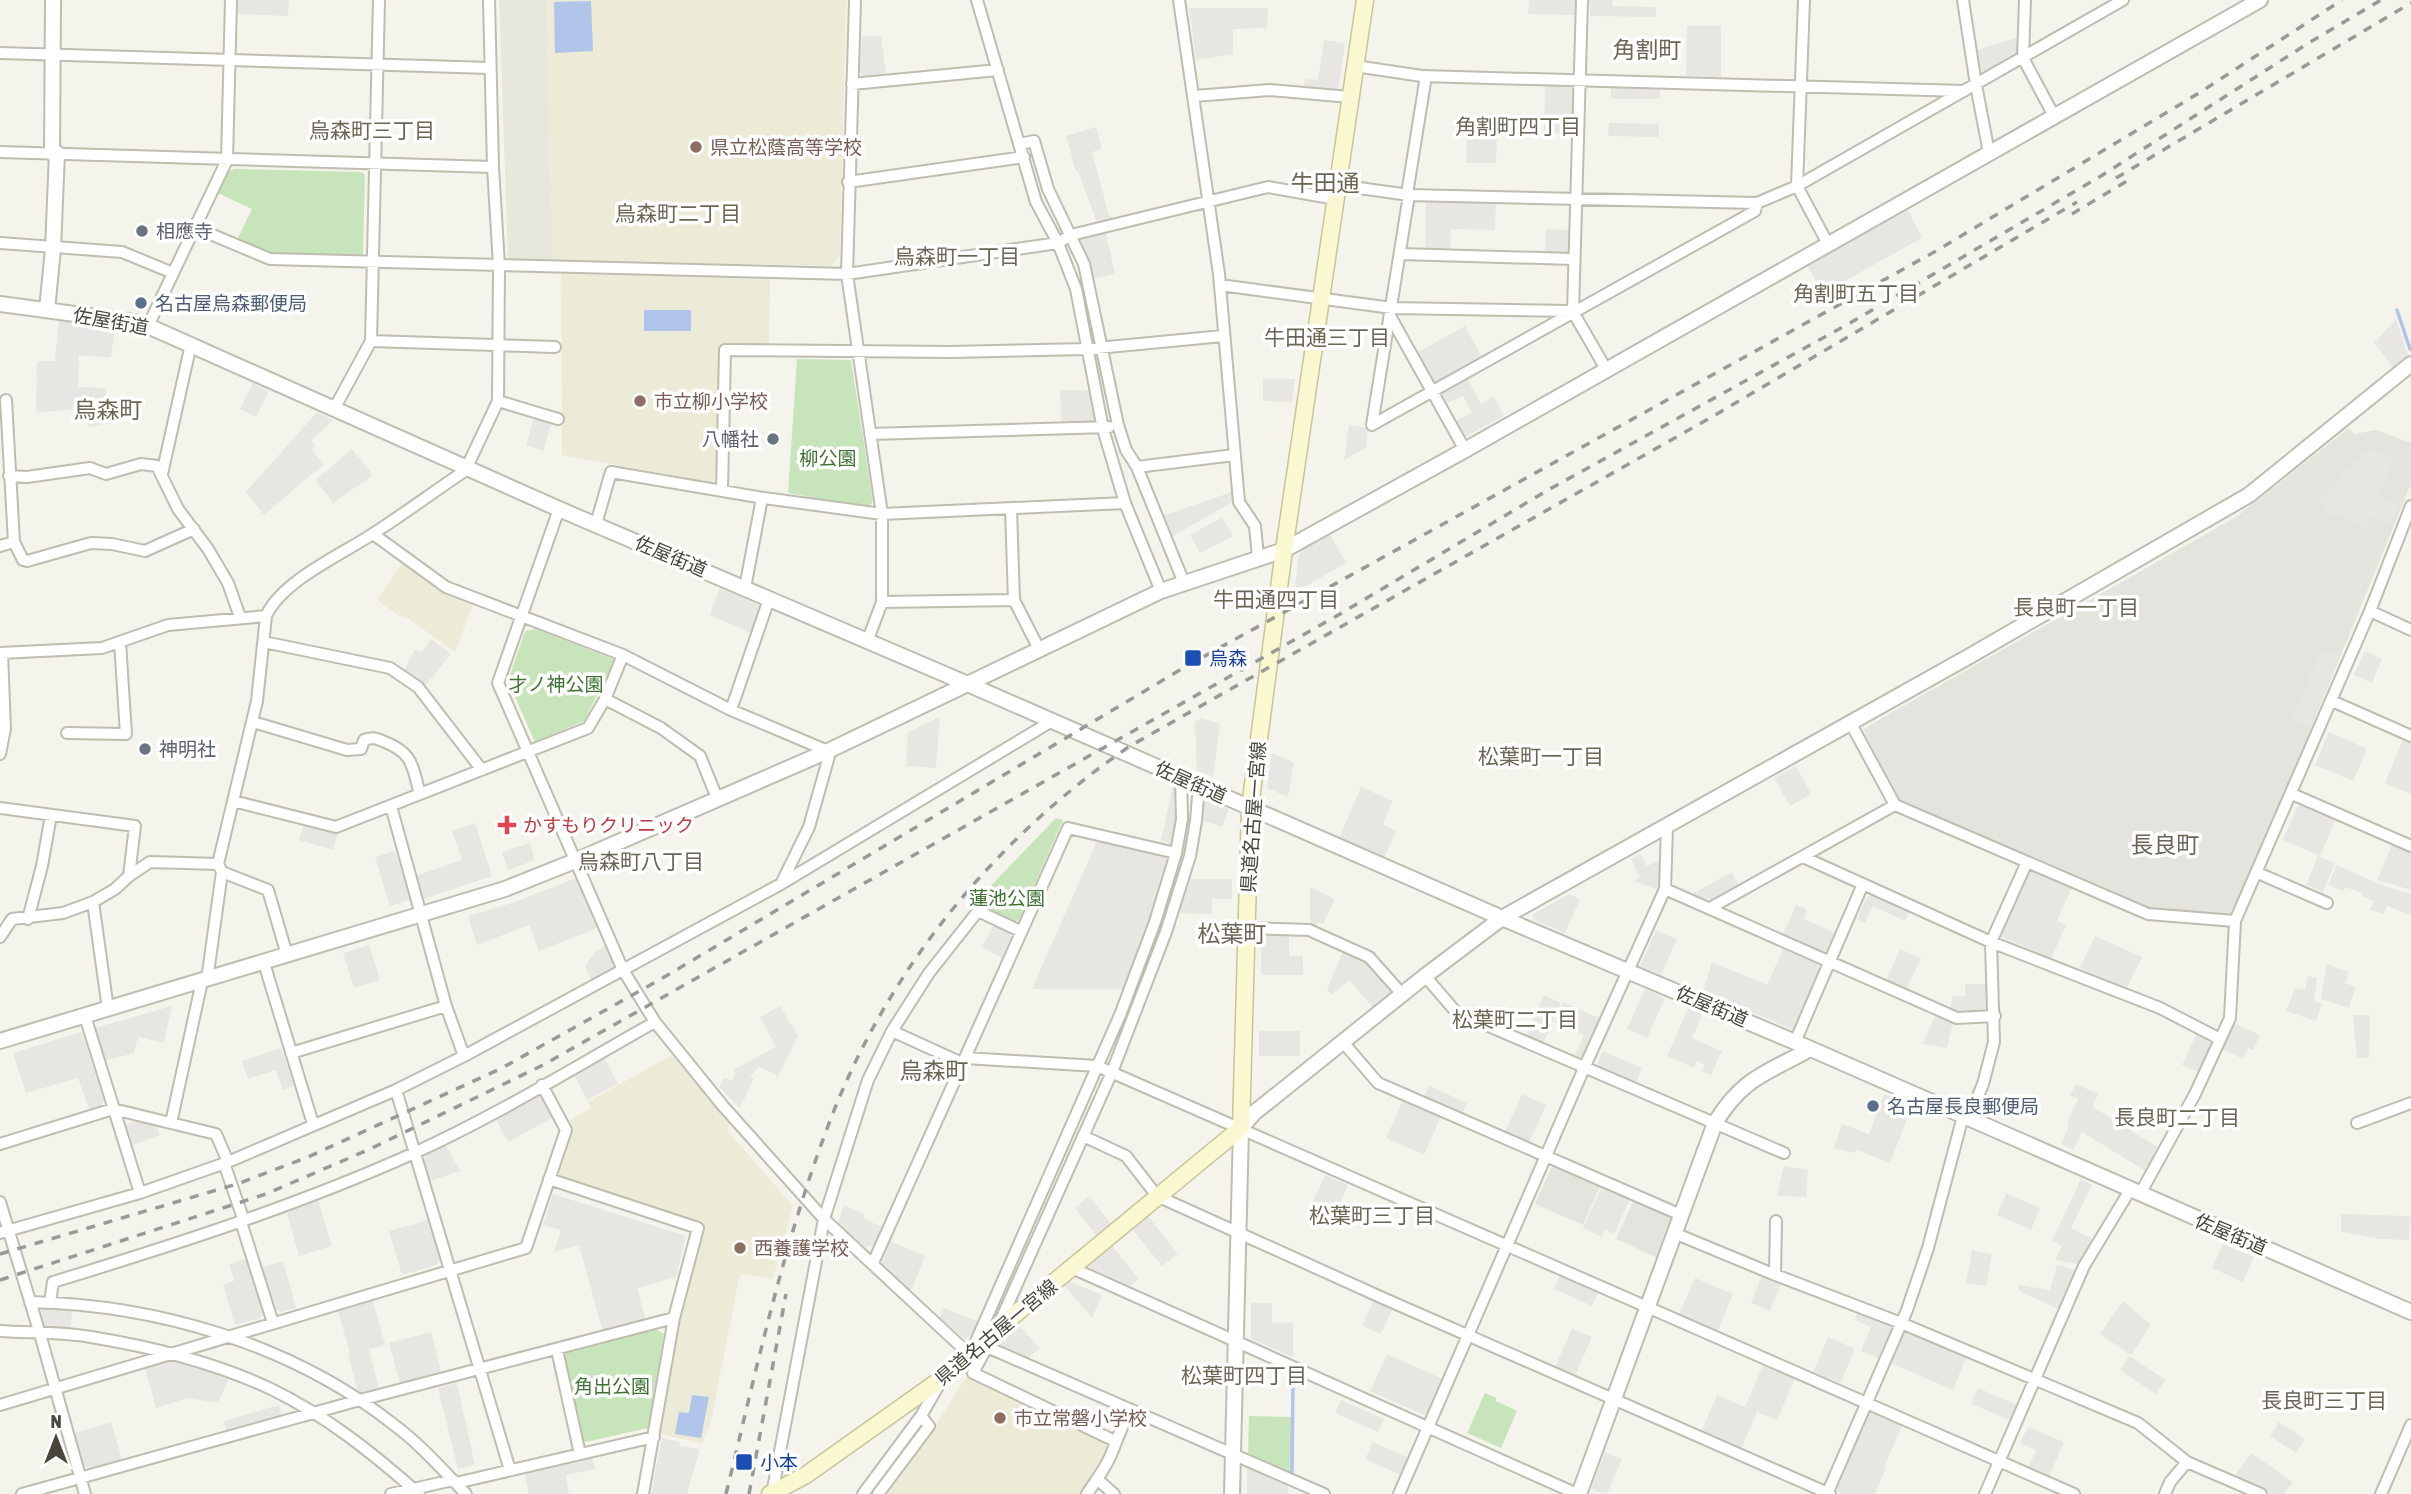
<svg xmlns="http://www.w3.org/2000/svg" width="2411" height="1494" font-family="'Asap Condensed','Noto Sans JP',sans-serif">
<rect width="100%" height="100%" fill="#f4f4ec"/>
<path fill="#e8e7db" d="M499,0H546L553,260H510L508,257Z"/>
<path fill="#e4e3dd" d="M2349,428L2354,434L2376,430L2411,443V484L2234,916L2153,912L1906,806L1897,797L1863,729L2236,517Z
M1557,1166L1600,1186L1583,1225L1535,1204L1551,1168Z
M1634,1200L1668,1215L1670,1220L1656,1257L1616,1239Z"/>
<path fill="#ecebd8" d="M546,0H846L840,255L831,266L553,260Z
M561,274L770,278L769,347L719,346L716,480L712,483L562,455Z
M403,562L442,591L473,604L455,652L403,615L401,617L377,600Z
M672,1055L730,1123L727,1130L793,1206L773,1279L742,1274L739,1278L710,1426L702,1443L660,1434L680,1320L704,1223L561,1176L557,1170L571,1127L569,1121L591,1108L588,1102Z
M968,1374L1111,1443L1099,1471L1081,1494H884L930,1434Z"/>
<path fill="#c8e4ba" d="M235,169L362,172L365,175L363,253L361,255L274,254L265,253L237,240L252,209L218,193L229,171Z
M797,359L851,360L873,502L868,507L788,493Z
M536,629L615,660L584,721L535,742L508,681L525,631Z
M1056,818L1063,820L1019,920L1011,922L974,903Z
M656,1329L664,1334L648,1428L586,1442L581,1439L562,1360L566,1353Z
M1485,1393L1496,1398V1401L1517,1411L1501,1448L1467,1433Z
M1249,1416L1293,1417L1292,1473L1252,1458L1248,1453Z"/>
<path fill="#e7e6e3" d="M238,0H289L288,16L237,14Z
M1529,0H1577V15L1528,14Z
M1589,0H1612L1613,6L1656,7V17L1590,16Z
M1189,8H1268L1267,28L1233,29V54L1196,60Z
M1687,26H1721V77L1686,76Z
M862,36H881L886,73L863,76L860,73Z
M2019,37V55L1982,74L1977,50Z
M1324,40L1345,43L1338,92L1304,87L1305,79L1318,80Z
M1545,84H1574L1573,133H1544Z
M1611,86L1660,87V99H1611Z
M1609,123L1659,124V137L1608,136Z
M1096,127L1102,149L1092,152L1109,216L1116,220L1098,225L1078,171H1076L1066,136Z
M1467,137H1497L1496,163H1466Z
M1426,200L1496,201L1495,230L1451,229L1450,251H1425Z
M1906,206L1922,238L1823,293L1805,262Z
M1546,229L1569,230L1568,255L1545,254Z
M1105,230L1115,274L1092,279L1080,236Z
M2396,319L2408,355L2393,367L2374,343Z
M59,320L115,328L111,357L79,356L78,387L105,388L111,423L89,427L84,405L72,407V409L36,413L37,361H55Z
M1465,326L1484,361L1437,386L1418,352Z
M1467,378L1481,404L1494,397L1504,416L1465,437L1456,421L1472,412L1463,396L1447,403L1441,392Z
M1263,379H1295L1292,402L1263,401Z
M253,383L269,391L256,417L240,409Z
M1060,390H1089L1096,419L1092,424H1061Z
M317,412L333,420L311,441L315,445L311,450L324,464L264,515L246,492Z
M534,417L552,422L543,451L526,445Z
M1349,425L1368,428L1366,448L1344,460Z
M352,449L373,475L333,503L316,480Z
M2370,449L2394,459L2379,495L2399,504L2390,525L2370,517L2366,528L2328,512L2318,500L2341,480L2338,475Z
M1232,492V502L1170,538L1162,516Z
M1222,517L1233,536L1200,553L1190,535Z
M1330,534L1346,563L1299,590L1295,584L1299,555L1302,550Z
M720,587L762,607L753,634L710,615Z
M431,639L451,654L424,687L403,672L415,649L422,652Z
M2321,650L2339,657L2310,727L2292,720Z
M2365,651L2382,659L2372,683L2354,675Z
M940,717L936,768L906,766L908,732Z
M1202,718L1220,724L1213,777L1197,770L1195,722Z
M2329,732L2367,749L2353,781L2315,765Z
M2403,739L2411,742V794L2385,783Z
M1272,753L1294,763L1288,797L1267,788Z
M1796,766L1811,794L1790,806L1774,778Z
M1173,785L1177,786L1179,816L1175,841L1171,843L1161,841Z
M1361,787L1393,801L1383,824L1396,831L1384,858L1339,839Z
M1202,797L1229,809L1222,827L1200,819Z
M2302,806L2335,820L2320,856L2283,840L2297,807Z
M475,823L492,876L423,899L415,876L462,860L452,831Z
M304,824L338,833L333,850L299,840Z
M1098,839L1166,855L1170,861L1126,989H1032Z
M530,843L535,860L508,870L502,852Z
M2392,845L2411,853V890L2377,880Z
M395,851L410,900L390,906L375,857Z
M1640,854L1647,866L1660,860L1658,890L1634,881L1640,877L1631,859Z
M2318,856L2335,863L2323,892L2306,885Z
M2337,865L2381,885L2411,894V915L2387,906L2384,914L2370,910L2374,901L2362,896L2363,893L2345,887L2343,891L2328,885Z
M2034,869L2072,887L2057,921L2066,925L2051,959L2002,937L2001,934L2030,870Z
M1732,872L1739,885L1713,899H1705L1692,894Z
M576,878L597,928L539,951L529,925L477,945L468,916L515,902Z
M1188,879H1232V899H1212V914L1176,913Z
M1310,887L1335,899L1323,924L1318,922L1315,928L1310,925Z
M1569,894L1580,899L1565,933L1534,920L1533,914Z
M1872,896L1909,913L1905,921L1873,906L1865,923L1857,919L1867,897Z
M1796,905L1807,910L1804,919L1838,934L1828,957L1782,936Z
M995,924L1010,932L1012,936L1002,958L982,947Z
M1656,930L1677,939L1661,975L1640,966Z
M1261,933H1289V956H1303V975H1261Z
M2095,936L2142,957L2127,988L2080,968Z
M369,945L380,980L354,988L343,953Z
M605,946L615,967L612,972L592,982L585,966L597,950Z
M1783,949L1821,965L1823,970L1796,1031L1703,992L1712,962L1767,985Z
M1900,949L1921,958L1906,990L1886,981Z
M1343,951L1367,964L1392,992L1373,1008L1349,980L1331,995L1327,990Z
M2327,964L2349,972L2345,983L2356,987L2349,1008L2321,999Z
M2308,976L2317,978L2314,1001L2322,1004L2316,1021L2286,1011L2295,988L2305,990Z
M1965,984H1987L1988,1006L1984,1012H1959L1951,1009L1952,996H1965Z
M1645,989L1665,998L1647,1038L1627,1029Z
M1544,995L1561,1003L1543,1044L1526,1036Z
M1563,1002L1601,1019L1584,1057H1574L1584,1035L1554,1022Z
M172,1006L164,1043L138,1037L134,1053L104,1061L95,1028Z
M780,1006L798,1036L778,1076L759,1067L750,1076L754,1078L740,1108L719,1087L724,1078L732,1081L735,1074L733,1070L776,1047L760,1017Z
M1689,1007L1703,1013L1692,1038L1722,1051L1711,1075L1702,1071L1705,1065L1697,1061L1694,1068L1667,1056Z
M1936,1014L1953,1022L1947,1048L1923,1044Z
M2353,1015H2370L2369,1058H2357Z
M2234,1023L2260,1035L2253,1050L2248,1048L2243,1059L2222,1049Z
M1259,1031H1300V1056H1259Z
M82,1032L104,1101L101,1107L90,1111L78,1078L26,1093L13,1053Z
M2197,1033L2213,1041V1044L2200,1073L2182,1065Z
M281,1048L294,1086L283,1090L276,1070L248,1079L242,1061Z
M1603,1051L1642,1068L1636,1083L1599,1067L1598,1062Z
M605,1059L618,1084L587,1100L574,1075Z
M2076,1084L2098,1094L2093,1107L2161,1149L2147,1172L2082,1132L2073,1150L2061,1144L2069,1126L2067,1124L2078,1099L2070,1096Z
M1429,1086L1467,1103L1462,1114L1424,1097Z
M1522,1094L1546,1105L1529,1143L1505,1132Z
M1884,1094L1912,1106L1890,1163L1857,1150L1855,1153L1834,1148L1842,1124L1869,1134Z
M535,1097H541L552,1118L508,1142L495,1118Z
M1403,1100L1441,1117L1424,1155L1386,1138Z
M140,1120L156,1124L160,1135L130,1146L123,1126Z
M445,1144L460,1171L430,1181L423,1160L426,1155Z
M1784,1166L1808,1170L1806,1197L1777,1196Z
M1325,1175L1348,1185L1332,1223L1308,1212Z
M2081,1179L2092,1185L2071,1228L2095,1240L2078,1264L2055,1260L2062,1246L2052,1241Z
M1602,1186L1630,1199L1614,1234L1605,1230L1602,1237L1583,1228Z
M2006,1193L2040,1208L2031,1230L1997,1215Z
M553,1194L686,1236L676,1277L637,1288L646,1321L603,1332L579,1245L554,1252L561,1230L543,1225Z
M1089,1196L1111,1224L1096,1235L1075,1208Z
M318,1200L332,1246L299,1256L287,1213Z
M844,1205L865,1215L863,1218L883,1228L874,1246L865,1247L838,1223Z
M2341,1214L2410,1216L2409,1240L2381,1239L2341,1232Z
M1148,1216L1178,1254L1162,1266L1132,1229Z
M428,1220L440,1260L436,1265L402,1275L389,1231Z
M890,1241L925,1256L911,1291L882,1264Z
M2223,1244L2254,1257L2243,1282L2212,1268Z
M1112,1246L1139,1279L1130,1286L1090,1268L1089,1264Z
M1972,1250L1992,1254L1986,1286L1966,1283Z
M246,1259L263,1313L260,1318L235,1325L223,1285L234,1281L229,1264Z
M283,1261L296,1308L281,1312L274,1309L262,1267Z
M2057,1265L2076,1270L2077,1273L2060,1310L2018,1290L2019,1285L2050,1290Z
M1763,1273L1782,1281L1770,1311L1751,1303Z
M1560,1276L1598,1293L1592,1306L1554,1289Z
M1695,1278L1733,1294L1718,1330L1679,1314Z
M1069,1281L1102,1295L1092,1318L1064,1285Z
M1374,1300L1393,1308L1381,1334L1362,1326Z
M373,1301L385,1345L369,1349L379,1388L358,1393L348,1355L350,1353L338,1311Z
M2123,1301L2151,1325L2131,1355L2100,1334Z
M1251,1303H1272V1323H1293V1357L1251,1339Z
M43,1308L72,1310L71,1330L45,1328L40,1312Z
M944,1308L979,1322L973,1335L965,1339L940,1318Z
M1858,1312L1893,1325L1894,1328L1881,1359L1861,1351L1871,1327L1855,1320Z
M1017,1324L1040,1348L1028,1358L1000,1346L997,1342Z
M1572,1329L1592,1337L1575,1376L1555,1367Z
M1908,1330L1967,1355L1953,1390L1891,1363L1905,1331Z
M431,1332L441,1371L400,1383L389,1343Z
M1828,1337L1855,1349L1840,1383L1813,1372Z
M1387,1354L1443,1379L1427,1414L1424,1415L1370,1391Z
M2129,1356L2166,1380L2156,1394L2120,1370Z
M174,1361L198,1366L229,1377L218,1403L188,1398L156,1408L145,1369Z
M1763,1365L1795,1378L1777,1420L1757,1412L1741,1449L1701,1432L1717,1395L1745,1407Z
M457,1383L475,1465L458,1469L438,1388Z
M1978,1388L2017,1405L2010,1420L1971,1404Z
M1341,1400L1384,1419L1378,1432L1335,1413Z
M279,1405L282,1417L227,1432L224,1421Z
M1871,1413L1902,1426L1884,1467L1886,1468L1875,1494H1841L1836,1489L1868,1414Z
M111,1422L122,1460L91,1469L84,1466L75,1433Z
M2279,1422L2305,1439L2296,1453L2270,1436Z
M2028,1427L2064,1442L2049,1476L2029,1467L2036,1450L2020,1443Z
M662,1438L680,1442L679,1446L700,1449L687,1494H651Z
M1373,1442L1408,1458L1401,1475L1365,1459Z
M1605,1452L1622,1459L1607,1494L1591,1489Z
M2251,1453L2293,1482L2284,1494H2271L2234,1477Z
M592,1457L595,1469L566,1475L569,1494H529L524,1470Z
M1247,1466L1288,1485V1494H1247Z"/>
<path fill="#b0c5e9" d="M591,1L593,51L555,53L554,2Z
M644,310H691V331H644Z
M692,1395L709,1397L701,1438L675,1434L679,1412L689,1413Z"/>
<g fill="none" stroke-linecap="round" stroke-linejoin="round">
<path stroke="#b0c5e9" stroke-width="3.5" d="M2397,310L2410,349
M1292,1473L1293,1382
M873,1489L921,1427"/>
<defs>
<path id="minor" d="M855,0L847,274L882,514V602L867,642
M977,0L1036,202L1058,243L1076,289L1103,429L1125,503L1161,591
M1179,0L1219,274L1239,502L1255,526L1258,557
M1582,0L1573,312L1606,369
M1804,0L1797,186L1828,244
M1963,0L1976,85L1989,153
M2025,0L2023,58L2054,116
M0,53L490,68
M1355,66L1422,76L1964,91
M852,84L998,70
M1195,96L1269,90L1350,97
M1020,144L1034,141L1048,189L1084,264L1118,425L1126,450L1137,467L1184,583
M0,152L493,167
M848,182L1024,157
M1338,185L1409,195L1757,203L1797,186L2123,0
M1407,194L1426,76
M1409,195L1372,425L1755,211L1757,203
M196,228L270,259L847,274L1058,243L1071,235L1268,187L1336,199
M0,243L122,252L173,273
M1400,254L1573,259
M1220,285L1392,308L1570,311
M1390,316L1465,450
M148,326L227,160L231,0
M371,341L555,347
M6,400L14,542
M498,401L558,419
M334,409L371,341L379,0
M870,434L1109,427
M467,467L498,401L499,266L493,167L489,0
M1137,467L1234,455
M162,474L191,344
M9,476L27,477L90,468L106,474L141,464L157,466L178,509L208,549L228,583L240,617
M722,491L725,350L950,352L1087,349L1223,336
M559,509L498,683L623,970L655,1022L723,1106L824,1219L970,1355L1120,1015L1155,922L1176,853L1182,819L1181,777
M1011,509L1014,600L1040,651
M596,524L611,472L764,498L882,514L1125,503
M373,534L446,587L623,655L731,710L828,751
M0,546L14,542L23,560L27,561L91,543L112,544L145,551L194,529
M745,588L762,498
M882,602L1014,600
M2370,611L2411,630
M264,642L390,668L418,687L482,770
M0,653L102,648L168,625L266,616C282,581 339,556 371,535C404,514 436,490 469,468
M605,699L661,728L700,756L717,798
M2332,701L2411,736
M731,710L769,599
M253,722L347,750L361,749L364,740C373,737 376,738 385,742C414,754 412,766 420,794
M1850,722L1895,805L2148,914L2235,921
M67,733L126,734L120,642
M0,754L5,729L2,653
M2292,794L2411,846
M233,801L336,827L588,728L605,699L623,655
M391,806L446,1006L464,1056
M0,808L135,826L129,876L115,889L93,902L108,1009
M1803,857L1991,942L2160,1008L2220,1039
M222,872L268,890L287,955
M2258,873L2327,903
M129,876L150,862L218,864
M781,884L1052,721
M1665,889L1957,1018L1995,1016
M1710,908L1895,805
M28,919L42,866L51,815
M1247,928L1309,930L1369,957L1402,994
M0,937L12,919L63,913L93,902
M264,963L313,1124
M1425,976L1456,1012L1784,1153
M207,980L222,872L218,864L257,701L266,616
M85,1016L140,1193
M892,1031L962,1063
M1342,1041L1378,1083L1681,1215
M1795,1042L1863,884
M291,1053L446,1006
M965,1058L1097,1066L2074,1494
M396,1090L510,1470
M1969,1118L1983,1084L1994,1042L1991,942L2027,862
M171,1123L202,981
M2357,1123L2411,1103
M1083,1136L1126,1156L1157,1196L1385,1299L1830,1494
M0,1144L113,1109L216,1134L228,1162
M224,1163L244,1221
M549,1179L698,1228L674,1318L643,1494
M2140,1194L2195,1094L2230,1018L2235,921L2370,611L2411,506
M0,1202L40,1334L85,1494
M241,1222L273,1323
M0,1233L140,1193L228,1162L396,1090L464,1056L781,884L809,827L831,749
M1674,1233L1773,1274L1901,1323L2138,1423L2187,1462L2261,1494
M873,1263L1068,828L1176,853
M1072,1268L1577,1494
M1775,1275L1776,1221
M30,1302C158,1305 291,1344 393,1424C420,1444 443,1470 466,1494
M50,1302L53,1282C174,1245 296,1206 412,1154C496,1116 575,1067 655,1022
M999,1324L1112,1072L1166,932L1190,856L1196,821L1199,785
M0,1331C30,1333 62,1332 91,1337C152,1347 214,1362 271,1389C325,1415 374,1454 419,1494
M983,1342L987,1347L1324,1494
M987,1347L973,1373L1115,1441
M557,1350L580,1454
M0,1405L526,1248L566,1130L542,1085
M1098,1480L1114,1494
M456,1483L654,1437
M22,1494L360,1400L674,1318
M391,1494L453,1480
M772,1494L824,1219L868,1080L892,1031L929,973L978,911L1020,931
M863,1494L921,1416L940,1383
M878,1494L929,1426L921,1416
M1087,1494C1096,1480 1107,1467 1113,1450C1118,1436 1124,1423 1130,1409
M1399,1494L1585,1066L1665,889L1667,827
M1827,1494L1907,1310L1928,1248L1963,1116
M1985,1494L2084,1266L2130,1190
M2165,1494L2170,1482L2187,1462
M2381,1494L2411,1425"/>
<path id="tertiary" d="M52,153L53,0
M0,304L134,322L148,326L559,509L970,685L1502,918L1795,1042L2411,1312
M47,310L53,249L57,153
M0,1041L505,889L575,861L828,751L1161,591L1284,550L1465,450L2260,0
M1232,1494L1241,1128L1254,1113L1425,976L1502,918L1968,657L2249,495L2411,364
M1579,1494L1715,1123C1743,1077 1766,1074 1810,1049"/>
<path id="secondary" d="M770,1494L806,1475L944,1377L996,1330L1241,1128L1250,807L1284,550L1365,0"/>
</defs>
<use href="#minor" stroke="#bfbdb0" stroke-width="14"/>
<use href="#tertiary" stroke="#bfbdb0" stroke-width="18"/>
<use href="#secondary" stroke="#c6c49a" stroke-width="19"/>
<use href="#minor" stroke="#fff" stroke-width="10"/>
<use href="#tertiary" stroke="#fff" stroke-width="14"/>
<use href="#secondary" stroke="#f9f8d1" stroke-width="16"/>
<path stroke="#999" stroke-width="3.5" stroke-dasharray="9 9" stroke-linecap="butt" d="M2116,178L2411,3
M2072,214L2132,178
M0,1254L237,1184L308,1157L502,1068L661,979L1185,667L1936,251L2199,93L2342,0
M0,1280L266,1194L370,1149L543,1065L1340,614L1548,490L1850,323L2101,176L2307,44L2381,0
M726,1494C756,1371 783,1245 828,1126C886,971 994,839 1130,746L1710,418L2077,202
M749,1494L786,1294"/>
</g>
<g fill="#8d6e63" stroke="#fff" stroke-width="2.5">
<circle cx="696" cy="147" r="7"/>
<circle cx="640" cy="401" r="7"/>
<circle cx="740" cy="1248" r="7"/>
<circle cx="1000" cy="1418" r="7"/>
</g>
<g fill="#6b7280" stroke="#fff" stroke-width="2.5">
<circle cx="142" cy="231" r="7"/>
<circle cx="773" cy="439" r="7"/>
<circle cx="145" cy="749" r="7"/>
</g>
<g fill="#5c6f8a" stroke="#fff" stroke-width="2.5">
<circle cx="141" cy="303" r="7"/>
<circle cx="1873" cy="1106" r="7"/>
</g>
<g fill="#1a4fb4" stroke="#fff" stroke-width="2.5">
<rect x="1184" y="649" width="18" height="18" rx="3.5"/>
<rect x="735" y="1453" width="18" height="18" rx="3.5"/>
</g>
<path fill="#e0444e" stroke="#fff" stroke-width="2.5" d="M503.5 814.5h7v7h7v7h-7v7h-7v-7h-7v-7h7z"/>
<g text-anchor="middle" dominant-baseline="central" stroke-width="7" stroke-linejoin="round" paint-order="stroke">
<g font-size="19" fill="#785e54" stroke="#fff" text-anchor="start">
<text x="710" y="147">県立松蔭高等学校</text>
<text x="654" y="401">市立柳小学校</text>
<text x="754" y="1248">西養護学校</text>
<text x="1014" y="1418">市立常磐小学校</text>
</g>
<g font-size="19" fill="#5b616d" stroke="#fff" text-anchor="start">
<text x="156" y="231">相應寺</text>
<text x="759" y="439" text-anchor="end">八幡社</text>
<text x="159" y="749">神明社</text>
</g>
<g font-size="19" fill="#4e5e75" stroke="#fff" text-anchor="start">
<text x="155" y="303">名古屋烏森郵便局</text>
<text x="1887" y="1106">名古屋長良郵便局</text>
</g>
<g font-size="19" fill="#48463a" stroke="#fff">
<text transform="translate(111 321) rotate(10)">佐屋街道</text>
<text transform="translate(671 556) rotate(23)">佐屋街道</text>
<text transform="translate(1191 782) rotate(24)">佐屋街道</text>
<text transform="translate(1253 817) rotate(-86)">県道名古屋一宮線</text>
<text transform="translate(1712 1006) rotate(23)">佐屋街道</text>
<text transform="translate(2231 1234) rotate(23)">佐屋街道</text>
<text transform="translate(996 1332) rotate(-40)">県道名古屋一宮線</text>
</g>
<g font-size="19" fill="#3e7433" stroke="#fff">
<text x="828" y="458">柳公園</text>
<text x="556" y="684">才ノ神公園</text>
<text x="1007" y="898">蓮池公園</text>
<text x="612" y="1386">角出公園</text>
</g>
<g font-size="19" fill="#164399" stroke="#fff" text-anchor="start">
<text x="1209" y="658">烏森</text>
<text x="760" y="1462">小本</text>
</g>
<g font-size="19" fill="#be3a42" stroke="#fff" text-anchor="start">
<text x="523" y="825">かすもりクリニック</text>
</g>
<g font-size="21" fill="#6a6653" stroke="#fff">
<text x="1518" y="126">角割町四丁目</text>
<text x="372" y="130">烏森町三丁目</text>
<text x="678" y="213">烏森町二丁目</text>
<text x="957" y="256">烏森町一丁目</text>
<text x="1856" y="293">角割町五丁目</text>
<text x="1327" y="337">牛田通三丁目</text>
<text x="1276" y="599">牛田通四丁目</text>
<text x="2076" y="607">長良町一丁目</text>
<text x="1541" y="756">松葉町一丁目</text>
<text x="641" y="861">烏森町八丁目</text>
<text x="1515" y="1019">松葉町二丁目</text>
<text x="2177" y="1117">長良町二丁目</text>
<text x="1372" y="1215">松葉町三丁目</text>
<text x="1244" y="1375">松葉町四丁目</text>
<text x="2324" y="1400">長良町三丁目</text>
</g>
<g font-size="23" fill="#6a6653" stroke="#fff">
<text x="1647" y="50">角割町</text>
<text x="1325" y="183">牛田通</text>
<text x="108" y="410">烏森町</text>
<text x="2165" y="845">長良町</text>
<text x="1232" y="934">松葉町</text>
<text x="934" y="1071">烏森町</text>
</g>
</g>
<g transform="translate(56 1438)" stroke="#ffffff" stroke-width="5" paint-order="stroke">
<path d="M0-5L12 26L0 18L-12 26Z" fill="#48463a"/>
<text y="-10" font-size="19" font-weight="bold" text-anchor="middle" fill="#48463a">N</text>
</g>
</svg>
